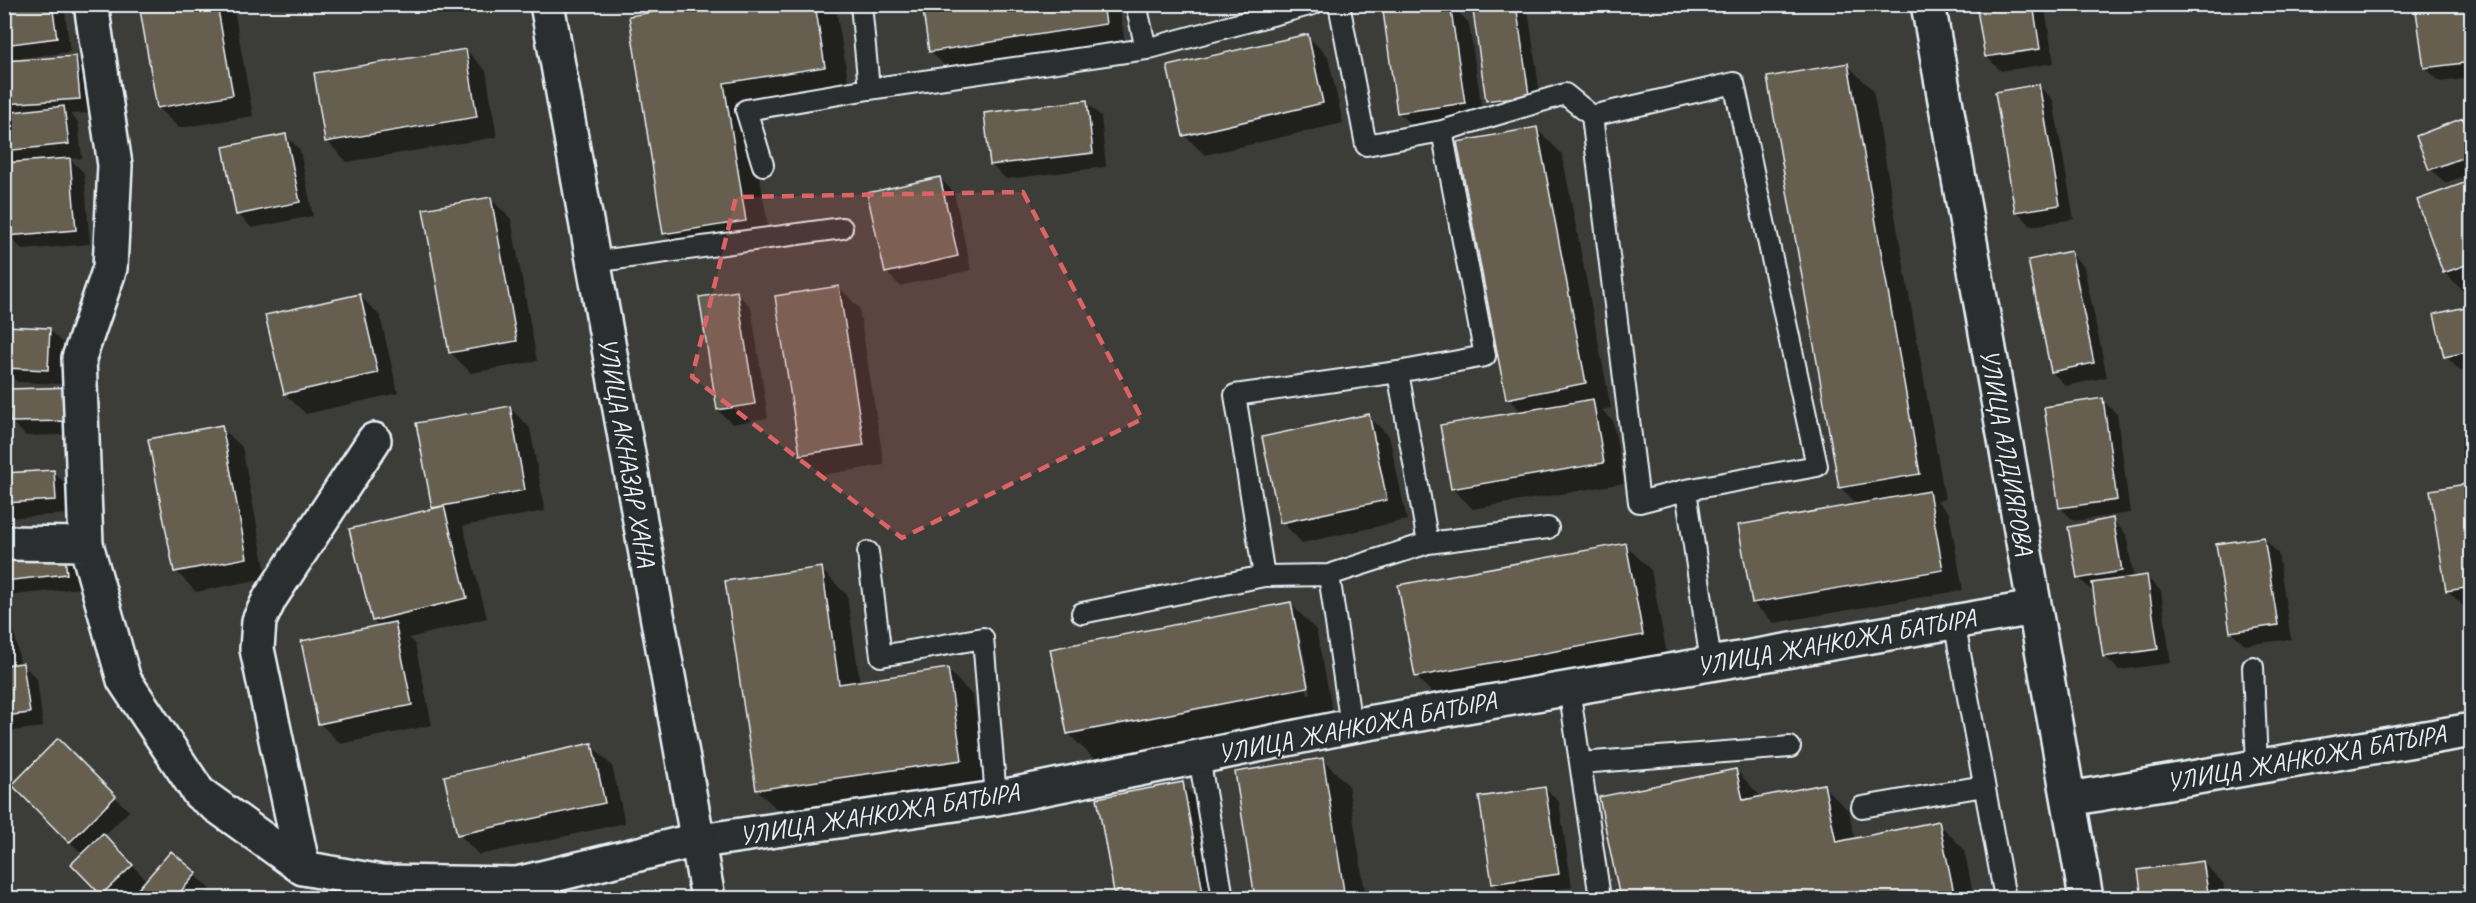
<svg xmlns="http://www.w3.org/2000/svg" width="2476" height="903" font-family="Caveat,sans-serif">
<rect width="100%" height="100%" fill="#3c3c38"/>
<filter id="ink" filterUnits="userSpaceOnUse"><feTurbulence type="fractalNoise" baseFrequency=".0167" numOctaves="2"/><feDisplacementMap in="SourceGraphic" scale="12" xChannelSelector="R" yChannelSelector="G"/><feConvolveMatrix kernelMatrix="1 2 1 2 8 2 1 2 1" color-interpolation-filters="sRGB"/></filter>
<g filter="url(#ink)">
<path fill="#0007" fill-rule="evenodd" d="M4,4H64L70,52L5,60Z
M141,4H233L253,116L179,128L158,108Z
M710,4H828L837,14L850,92L749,109L771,246L690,259L665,234Z
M923,4H1119L1125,44L951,72L931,52Z
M1181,4H1237L1190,13Z
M1438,4H1451L1469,23L1484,123L1419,133L1399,113Z
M1473,4H1523L1528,9L1542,109L1502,115L1488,101Z
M1978,4H2044L2054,63L2001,71L1987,57Z
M2472,5V78L2440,82L2426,68Z
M1307,36L1328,56L1343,123L1205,155L1184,135Z
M466,50L486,71L497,137L347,162L327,141Z
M76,58L90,72L93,113L70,114L78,122L82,158L70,159L84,173L90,244L23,250L9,236L4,192V115L16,114L5,103Z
M1847,65L1873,90L1945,499L1937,501L1949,513L1963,590L1774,623L1753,603L1858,505L1840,487Z
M2039,86L2053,100L2074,219L2031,226L2017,211Z
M1086,102L1101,116L1106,167L1006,179L992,165Z
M2463,119L2472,128V153L2436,166V169L2472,156V173L2445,183L2431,169Z
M1536,128L1562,154L1611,408L1602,410L1613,421L1624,483L1473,509L1452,488L1522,412L1507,398Z
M286,136L300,150L313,216L252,228L238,214Z
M940,178L954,193L971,270L900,286L886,272Z
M2472,182V290L2465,293L2444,272Z
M490,198L511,219L537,361L471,373L450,352Z
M2070,253L2084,267L2107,377L2066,386L2052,372Z
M839,287L859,308L884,465L822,475L801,454Z
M736,293L751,307L768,418L732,424L718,410Z
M359,295L380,316L398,393L306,414L285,394Z
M2470,307L2472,368L2460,371L2446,356Z
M4,328L50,330L64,344L62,384L17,382L4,369Z
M11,390L89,434L26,436L11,421Z
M2102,400L2117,414L2130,513L2074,521L2060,507Z
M509,407L530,428L545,511L463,526L487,618L409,638L415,644L432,725L340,744L320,723L380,627L374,621L351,530L436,510L433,507Z
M1368,416L1389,436L1407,520L1302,543L1282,522Z
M221,427L242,447L267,578L196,592L176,571Z
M53,472L68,486L69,514L4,518V474Z
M2472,485V610L2468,611L2447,590Z
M2112,520L2126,534L2134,579L2147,577L2161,591L2171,663L2119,670L2105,656L2095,592H2093L2079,578Z
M2264,539L2278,553L2291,639L2245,645L2231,631Z
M1625,545L1651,570L1668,660L1442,702L1416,677Z
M63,550L78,565L80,588L5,596L4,557Z
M821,569L847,595L860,683L948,670L973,696L987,785L783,815L757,790Z
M1291,604L1316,630L1333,712L1094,759L1068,733ZM1295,631H1299L1311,694L1308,695Z
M4,606L10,612L20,662L8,664V666L23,665L37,679L43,727L4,732Z
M58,740L129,811L104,836L147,881L171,853L210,889L201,898H135L133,897L142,886L141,885L127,898H107L73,864L83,855L14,785Z
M591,745L612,766L625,823L479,855L459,834Z
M1323,760L1348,785L1366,898H1257L1237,773Z
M1736,770L1762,798L1823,786L1849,811L1855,840L1938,823L1964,849L1974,898H1622L1601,798Z
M1182,784L1208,810L1224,898H1117L1098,800Z
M1545,788L1559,802L1572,887L1508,897L1494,883Z
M2203,862L2223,883L2225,898H2143L2139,871Z
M622,893L628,898H589Z"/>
<path fill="#665f4f" stroke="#e8f1f8" stroke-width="1.5" d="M4,4H52L57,38L4,45Z
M139,4H217L233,95L157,108Z
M700,4H815L825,67L724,83L746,221L663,234L629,16Z
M922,4H1103L1106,24L929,52Z
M1427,4H1450L1465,103L1397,113L1383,11Z
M1472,4H1516L1529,95L1486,101Z
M1976,4H2033L2040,49L1985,57Z
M2463,4H2472V62L2424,68L2416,11Z
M1308,34L1323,103L1183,136L1167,66Z
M466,49L477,117L325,142L314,73Z
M76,56L80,99L4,104V61Z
M1848,63L1920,474L1839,488L1767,77Z
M2039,84L2060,205L2015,212L1995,92Z
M1087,100L1093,153L990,165L984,113Z
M64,106L69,144L4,151V113Z
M2463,118L2472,140V154L2429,170L2416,136Z
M1537,127L1586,383L1506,399L1457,142Z
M286,134L300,202L236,215L223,147Z
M70,158L76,230L7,236L4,163Z
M940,177L958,256L885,273L867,193Z
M2472,180V263L2443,273L2417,200Z
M491,197L517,341L449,353L423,209Z
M2071,251L2094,363L2051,372L2028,260Z
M839,286L864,445L800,455L775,296Z
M737,291L755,404L717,410L699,297Z
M360,294L378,373L284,394L265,315Z
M2470,306L2472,351L2444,357L2434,314Z
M4,326L50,328L48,370L4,368Z
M75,387V421L10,422L9,389Z
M2103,398L2117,500L2059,508L2044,407Z
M1593,399L1604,463L1451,489L1440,425Z
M510,406L525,490L432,508L416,423Z
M1369,414L1387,500L1280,523L1262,437Z
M222,425L247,558L174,572L148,439Z
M54,470L56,500L4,503V473Z
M2472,483V587L2446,591L2430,490Z
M1929,491L1943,570L1752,603L1738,525Z
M444,506L467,598L372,621L349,529Z
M2113,518L2122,571L2077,579L2068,527Z
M2264,537L2278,625L2230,632L2216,544Z
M1626,543L1643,635L1415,677L1398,585Z
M64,549L67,574L4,581V556Z
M822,567L839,684L948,668L962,760L756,790L725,581Z
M2147,575L2158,649L2103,657L2092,583Z
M1291,602L1308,687L1067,734L1050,649Z
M395,622L412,705L318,724L301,641Z
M23,663L30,713L4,716V665Z
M58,738L116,796L69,843L12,785Z
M592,743L605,803L457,835L444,776Z
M1323,758L1345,898H1255L1235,772Z
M1736,769L1743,800L1824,784L1836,842L1939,821L1955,898H1620L1599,797Z
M1183,782L1204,898H1115L1097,798Z
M1545,787L1559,874L1492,884L1479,797Z
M103,833L133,865L101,895L71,864Z
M171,851L197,873L175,898H133L131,897Z
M2203,861L2209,898H2142L2138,870Z
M623,891L624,898H581Z"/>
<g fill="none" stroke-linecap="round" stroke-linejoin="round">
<defs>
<path id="service" d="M1339,4L1366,145L1442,131L1485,356L1398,372L1428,543L1329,575L1351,726
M1146,49L1313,4
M869,89L1146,49L1136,4
M1592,116L1639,502L1686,490
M1442,131L1565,94L1592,116L1734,83L1817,466L1686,490L1711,663
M763,165L746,110L869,89L861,4
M593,262L842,228
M1428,543L1548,528
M868,552L881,656L983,638L996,798
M1264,576L1235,395L1398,372
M1082,613L1264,576L1329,575
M1954,621L2005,898
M2253,667L2257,766
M1569,688L1600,898
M1199,757L1223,898
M1580,763L1790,747
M1862,807L1984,786"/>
<path id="minor" d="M91,4L115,165L110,268L79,358L86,544L124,680L199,793L303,868L381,882L517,884L680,844L996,798L1351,726L2034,608
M1928,4L2086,898
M4,543L86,544
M2069,799L2472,730
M303,868L257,649L259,621L270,598L374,440"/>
<path id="secondary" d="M547,4L708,898"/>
</defs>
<use href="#service" stroke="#e8f1f8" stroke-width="24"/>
<use href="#minor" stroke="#e8f1f8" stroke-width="38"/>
<use href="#secondary" stroke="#e8f1f8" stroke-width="38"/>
<use href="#service" stroke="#2a2d2e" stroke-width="20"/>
<use href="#minor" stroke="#2a2d2e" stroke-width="33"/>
<use href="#secondary" stroke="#2a2d2e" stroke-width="33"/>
</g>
</g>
<path fill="#db6466" fill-opacity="0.2" stroke="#db6466" stroke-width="4.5" stroke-dasharray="12 8" stroke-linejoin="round" d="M1023,192L1142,419L902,538L692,377L736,197Z"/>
<g text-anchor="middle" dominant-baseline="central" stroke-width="4.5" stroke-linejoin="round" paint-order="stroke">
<g font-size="26" fill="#e8f1f8" stroke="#2a2d2e">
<text transform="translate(627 452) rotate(80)">УЛИЦА АКНАЗАР ХАНА</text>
<text transform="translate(2007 452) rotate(80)">УЛИЦА АЛДИЯРОВА</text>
<text transform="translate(1836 642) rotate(-10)">УЛИЦА ЖАНКОЖА БАТЫРА</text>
<text transform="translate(1357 727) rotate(-11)">УЛИЦА ЖАНКОЖА БАТЫРА</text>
<text transform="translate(2306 758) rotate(-10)">УЛИЦА ЖАНКОЖА БАТЫРА</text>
<text transform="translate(879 814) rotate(-9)">УЛИЦА ЖАНКОЖА БАТЫРА</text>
</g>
</g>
<rect width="2476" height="903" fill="none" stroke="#2a2d2e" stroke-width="24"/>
<rect x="12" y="12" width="2452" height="879" fill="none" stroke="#e8f1f8" stroke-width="2" filter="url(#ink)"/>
</svg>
